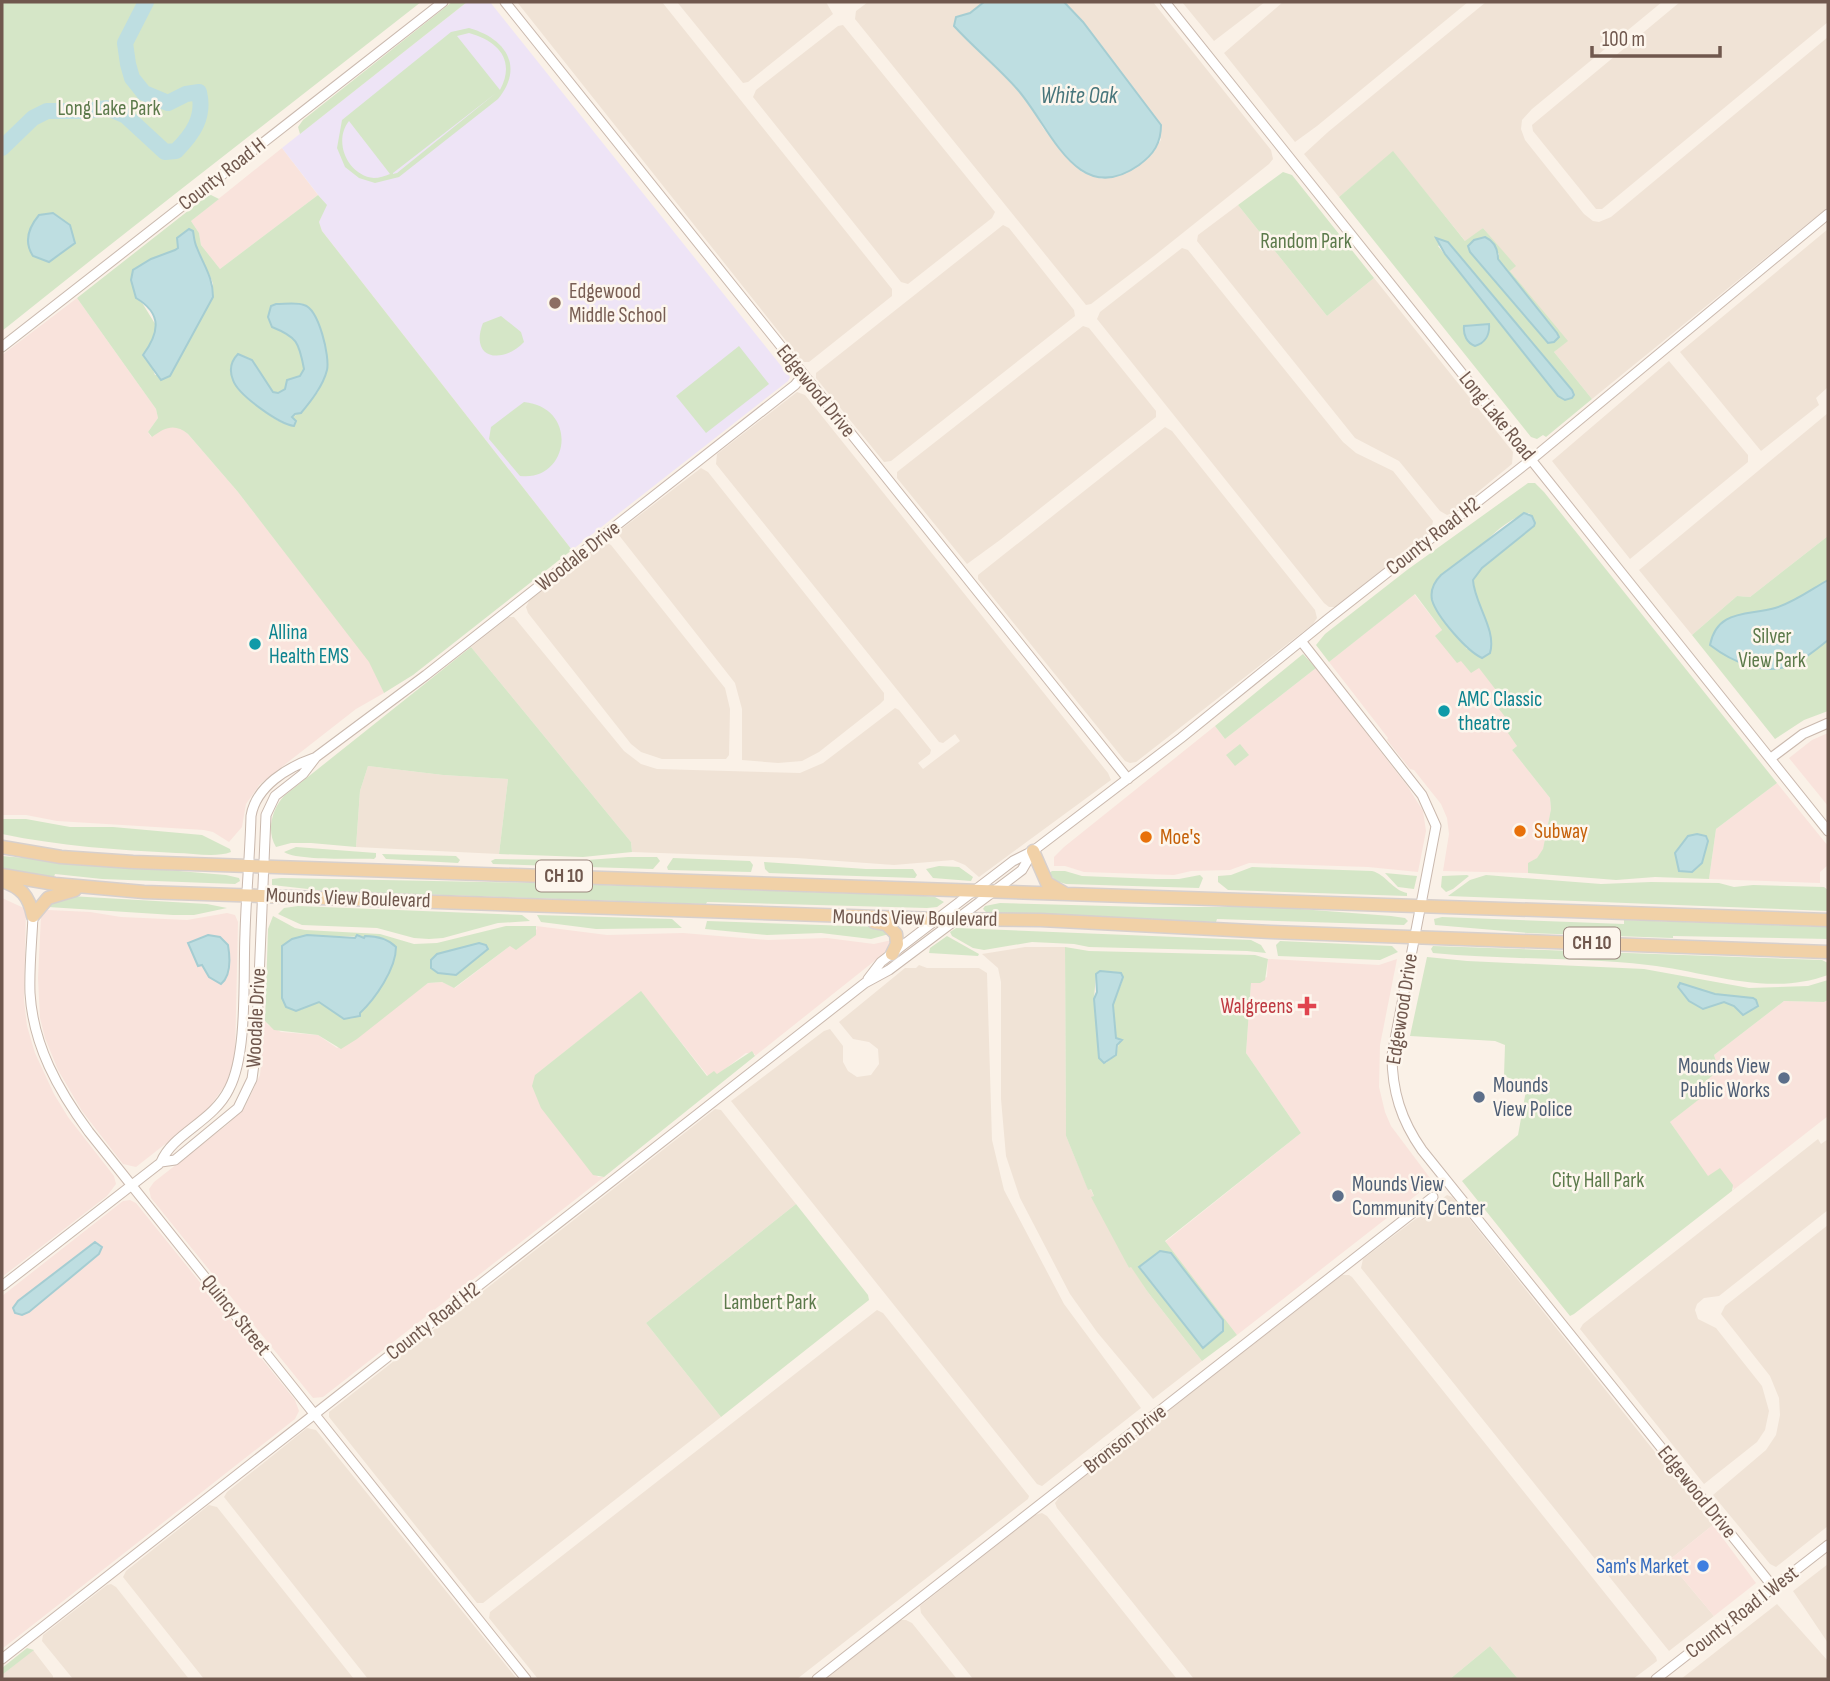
<svg xmlns="http://www.w3.org/2000/svg" width="1830" height="1681" font-family="'Sofia Sans Condensed',sans-serif">
<rect width="100%" height="100%" fill="#faf1e7"/>
<path fill="#f0e3d6" d="M517,2H662L892,289V296L809,362H803Z
M677,2H826L833,14L748,82L743,83Z
M868,2H984L970,13L956,17L954,26L1017,89L1031,105L1043,128L1082,172L1102,179L1142,163L1151,155L1161,140L1149,109L1083,22L1064,2H1153L1271,150L1273,159L1269,164L1154,256L1091,304L1086,305L855,19L856,11Z
M1182,2H1265L1214,41Z
M1283,2H1468L1317,126L1295,142L1224,53Z
M1486,2H1662L1532,109L1522,120L1521,129L1525,140L1584,214L1593,221L1599,222L1611,217L1828,37V207L1592,399L1554,352L1567,341L1510,271L1515,266L1483,228L1466,242L1393,152L1339,197L1304,154L1328,132Z
M1680,2H1828V22L1602,209H1596L1533,131L1532,125Z
M843,25L995,212L992,218L908,284L901,282L753,97L756,90L838,26Z
M1238,205L1327,316L1374,278L1513,452L1512,464L1452,513L1447,515L1440,511L1399,461L1355,438L1197,241L1198,235Z
M1003,225L1009,228L1074,310L1075,316L891,461L884,462L816,378V373Z
M1828,229V387L1816,398L1819,405L1761,451L1680,352Z
M1182,248L1188,250L1343,442L1356,453L1393,471L1433,521L1431,531L1335,607H1329L1324,603L1097,319L1100,312Z
M1083,326L1089,328L1156,411V417L1000,540L967,564L897,478V472Z
M1669,361L1748,455V462L1630,559L1552,461Z
M797,392L805,395L1108,773L1111,780L979,877L965,865L953,860L894,865L797,858L632,852L631,842L471,647L509,617H514L624,751L641,764L657,769L800,773L823,763L895,708L899,710L931,750L930,754L918,763L923,769L960,741L955,734L943,743L939,742L716,464L717,454Z
M1828,413V536L1750,597L1737,596L1692,635L1639,570Z
M1165,427L1172,431L1315,610L1317,618L1313,624L1136,762L1130,763L1125,761L978,579V575Z
M701,468L708,472L884,693V700L880,704L819,752L802,761L778,763L742,760V709L735,683L618,534L619,531Z
M607,543L611,545L725,688L730,709L729,755L726,759H662L641,752L631,744L528,613L526,607L529,601L602,544Z
M368,766L443,775L508,779L499,854L356,847L360,791Z
M1025,947H1065L1066,1136L1088,1189L1090,1188L1129,1268L1131,1266L1147,1291L1202,1361L1153,1399L1097,1332L1070,1294L1020,1198L1006,1156L1001,1099V982L998,968L982,954Z
M919,965L927,968H979L987,973L992,1140L1004,1190L1064,1304L1141,1408L1042,1486L1037,1484L731,1101L824,1031L830,1029L843,1046V1062L848,1071L857,1077L871,1075L879,1064L878,1049L869,1042L853,1039L839,1022L905,968H916Z
M715,1109L721,1110L796,1204L646,1323L721,1417L483,1603H477L329,1417V1412Z
M1818,1139L1821,1144L1828,1139V1210L1719,1296L1704,1298L1697,1304L1695,1310L1698,1319L1716,1328L1762,1386L1769,1411L1765,1430L1757,1442L1704,1484L1580,1329L1583,1324Z
M1447,1195L1452,1197L1713,1525L1668,1561L1714,1616L1669,1651L1361,1268L1363,1259Z
M1828,1225V1526L1776,1567L1770,1564L1713,1495L1766,1450L1776,1435L1780,1415L1779,1398L1770,1376L1721,1314L1725,1306Z
M1342,1275H1349L1352,1277L1656,1657L1657,1661L1633,1679H1518L1490,1646L1450,1679H1194L1057,1508L1055,1503L1060,1496Z
M877,1310L883,1313L1029,1496L1028,1499L797,1679H538L489,1618L490,1612Z
M307,1428L316,1430L517,1679H368L224,1497L227,1492Z
M209,1505L217,1507L354,1679H204L123,1577L126,1571Z
M1042,1513L1047,1516L1177,1679H973L921,1613L920,1606L1035,1515Z
M1828,1564V1643L1793,1591Z
M111,1584L116,1587L189,1679H73L42,1641L43,1635L107,1585Z
M1777,1604L1828,1661V1679H1681Z
M901,1620H906L912,1623L957,1679H826Z
M33,1650L53,1676V1679H2V1675Z"/>
<path fill="#f9e3dc" d="M282,148L318,195L220,269L201,245L199,233L191,221Z
M77,298L156,409L158,418L148,432L151,437L163,428L172,426L181,428L188,434L238,492L370,662L384,693L356,709L260,784L246,804L242,827L229,842L213,832L204,830L57,821L26,815H2V355Z
M1414,594L1442,630L1436,636L1457,662L1461,660L1479,667L1502,698L1506,718L1517,746L1512,750L1550,798L1551,809L1543,850L1537,858L1528,864V873L1443,871L1449,834L1447,818L1441,804L1414,770L1410,769L1387,740L1388,738L1329,662Z
M1316,668L1408,787L1423,811L1426,831L1418,872L1368,867L1249,863L1230,870L1191,871L1174,875L1084,872L1065,866H1054V857L1064,847L1215,726L1225,739Z
M1828,733V806L1789,758L1812,740Z
M1777,783L1828,846V865L1820,872V883L1709,879L1716,829Z
M2,898L26,909L24,1000L27,1026L35,1053L54,1094L68,1117L114,1176L116,1184L107,1196L2,1277Z
M48,910L90,912L121,917L187,920L227,913L235,915L238,922L235,1057L226,1084L206,1112L136,1167L123,1164L82,1111L58,1070L45,1038L40,1018L38,978L41,916L43,911Z
M536,926L607,935L683,933L768,940L827,938L874,944L892,940L887,951L755,1056V1054L746,1053L717,1075L708,1076L641,992L535,1075L598,1177H604L323,1397L313,1398L151,1198L149,1189L154,1182L228,1124L245,1107L260,1075L265,1021L268,1025L281,1032L318,1035L337,1048L428,983L442,982L455,988L510,946L537,929Z
M1268,959L1379,965L1397,959L1380,1045L1379,1087L1385,1112L1391,1126L1433,1182L1237,1335L1165,1242L1301,1133L1246,1053L1251,983L1267,977Z
M1828,1000V1116L1732,1191L1734,1188L1708,1177L1670,1122L1701,1097L1696,1089L1712,1073L1717,1064L1714,1055L1784,1001L1824,1002Z
M130,1200L136,1203L295,1400L299,1411L295,1419L2,1649V1296L123,1201Z
M1713,1525L1756,1583L1714,1616L1668,1561Z"/>
<path fill="#eee4f6" d="M467,2H490L790,377L788,381L572,550L322,231L319,222L326,205L282,148Z"/>
<path fill="#d5e6c7" fill-rule="evenodd" d="M2,2H421C281,112 140,220 2,331Z
M452,2H467L300,134L298,127L303,120Z
M469,28C505,38 525,66 498,99L399,177L375,183L359,178L345,167L337,148L342,120L451,32ZM469,33C498,41 516,60 500,90L457,36ZM496,93L397,173L393,174V173ZM349,121L390,174C385,176 379,178 374,178C347,175 333,141 349,121Z
M1393,151L1465,241L1483,228L1516,266L1510,271L1568,341L1554,352L1592,399L1546,437L1543,435L1537,439L1531,437L1339,197ZM1485,237L1499,254L1498,259L1552,343H1548ZM1448,242L1502,306L1565,400L1558,396L1438,246ZM1486,324L1489,327C1489,335 1486,341 1479,345L1465,325Z
M1283,172L1292,175L1374,278L1327,316L1238,205Z
M211,195L219,199L191,221L199,233L201,245L220,269L318,195L327,205L319,222L322,231L572,550L413,675L384,693L369,662L238,492L188,434C175,423 165,427 152,437L148,432L158,418L156,409L77,298L207,196ZM194,236C195,253 208,267 213,284L170,376L155,375L153,370L157,327L141,301L151,259L175,250ZM276,304L305,305L328,368L318,392L306,407L292,418L294,426C271,423 253,400 236,385L252,361L273,392L278,393L285,389L287,380L300,376L304,369C299,343 297,337 272,327Z
M501,316L521,332L524,342C502,365 469,359 483,323Z
M739,346L769,384L706,433L676,396Z
M524,402C580,408 569,482 520,476L489,439L491,427Z
M1528,483H1535L1544,492L1777,783L1716,829L1709,879L1655,877L1616,880L1528,873V863L1537,858L1543,849L1551,809L1550,798L1512,750L1517,746L1508,733L1510,730L1503,721L1506,718L1495,704L1502,698L1479,668L1471,673L1461,661L1457,663L1435,636L1442,630L1415,594L1329,662L1316,645L1325,634L1407,570ZM1529,513L1534,520V526L1475,574C1467,593 1485,622 1492,640L1467,649L1435,606C1458,577 1491,522 1529,513ZM1697,834L1708,838C1707,855 1691,861 1678,869V860L1675,853L1688,836Z
M1828,536V711L1804,720L1775,739L1692,635L1737,596L1750,597Z
M471,647L631,842L632,852L583,857L499,854L508,779L443,775L368,766L360,791L356,847L311,843H291L276,847C266,831 272,809 284,796Z
M1303,654L1316,668L1225,739L1215,726Z
M1240,744L1249,755L1235,766L1226,755Z
M2,819H26L70,827H113L202,835L230,849L231,852C215,858 193,853 176,853C118,850 59,846 2,834Z
M296,847L376,853V857L374,859C355,858 298,861 284,852Z
M382,854L456,856L460,860L458,863L386,859Z
M2,856L226,875L239,878L240,881L235,884L102,879L55,874L54,877L2,869Z
M628,857H657L660,861L653,869L493,864L491,861L495,859L587,860Z
M673,858L750,861L753,865L751,872L668,870L667,867Z
M764,862L866,869H913L917,875L915,878L769,873L765,869Z
M939,866L959,867L973,877L971,881L933,878L926,869Z
M1252,867L1372,871C1387,875 1392,890 1407,893V896L1228,890L1218,882V876L1231,875Z
M1052,871H1065L1082,876L1156,879H1179L1200,875L1203,878L1199,888L1066,884L1056,881L1049,873Z
M1385,873L1417,876L1414,889L1398,887Z
M1486,875L1601,884L1651,882L1719,883L1734,887L1753,885L1824,887L1828,890V911L1448,896L1470,880Z
M1442,876L1467,875L1469,876L1453,889L1446,892L1441,887Z
M281,878L542,883L925,896L935,897L944,902L937,907L927,908L707,902L706,904L326,891L272,885V879Z
M70,896L207,904L227,908L194,915H173L48,907L51,902Z
M1000,903L1145,907H1274L1391,916L1405,918L1408,921L1404,925L1217,919L1216,922L998,914L986,912L983,909L985,906Z
M298,906L522,915L530,921L498,923L443,938L429,939L414,938L377,928L302,925L278,914L284,908Z
M537,915L672,919L682,928L596,929L541,922Z
M273,916L295,928L305,930L380,934L414,944L437,943L506,926H536V935L516,950L510,946L454,988L442,982L428,983L357,1039L341,1049L318,1035L274,1030L265,1021L268,929ZM306,936C331,939 380,931 396,947C396,968 370,1006 354,1018L344,1019L319,1002L300,1010L284,1003L282,946L292,939Z
M1442,917L1624,924V920L1828,927V939L1673,936V938L1528,933L1435,925L1434,919Z
M707,921L879,927L889,934L871,939L821,933L767,935L705,929Z
M956,928L1251,940L1261,945L1266,953L1247,951L1089,947L1074,944L1032,942L984,950L973,948L952,936L950,932Z
M947,936L979,954L978,956L929,953L930,948Z
M1280,941L1392,946L1398,952L1380,960L1278,956L1276,945Z
M1433,946L1822,960L1828,963V975C1767,997 1710,972 1648,965C1577,957 1505,960 1433,953L1431,949Z
M1065,947L1089,951L1255,955L1268,959L1265,980L1260,983H1251L1246,1053L1301,1133L1165,1241L1237,1335L1202,1361L1147,1291L1131,1267L1129,1268L1091,1197L1094,1196L1091,1189L1088,1190L1066,1136ZM1100,971L1117,972L1122,982L1113,1005L1116,1038L1120,1039L1116,1055L1106,1063L1094,999L1096,974ZM1171,1253L1223,1320V1331L1203,1348L1139,1267Z
M1427,957L1467,961L1644,969L1749,988L1808,986L1828,980V1000L1824,1002L1784,1001L1714,1055L1717,1064L1712,1076L1696,1089L1702,1097L1670,1122L1708,1176L1720,1168L1733,1185L1732,1191L1574,1314L1570,1316L1462,1181L1518,1135L1527,1085L1504,1076L1505,1045L1495,1041L1410,1036Z
M641,991L707,1076L714,1071L717,1074L752,1051L755,1056L604,1177L593,1175L541,1108L532,1086L535,1075Z
M796,1204L868,1295L869,1300L721,1417L646,1323Z
M1490,1646L1518,1679H1450Z
M27,1648L34,1650L2,1675V1668Z"/>
<path fill="#bedee1" stroke="#a5cdd2" stroke-width="2" d="M984,2H1064L1083,22L1161,125C1161,143 1154,154 1139,165C1077,209 1051,128 1018,90C998,67 974,48 954,26L956,17L970,13Z
M53,213L70,225L75,243L49,262L33,256C23,241 29,227 39,215Z
M189,229L193,231C194,236 194,242 197,248C204,266 213,277 213,297L170,376L161,380L143,355C159,333 163,314 136,298L131,280L133,270L151,259L175,250L178,248L177,238Z
M1485,237C1494,241 1498,249 1498,259L1557,333L1559,337L1554,342L1548,343L1470,252L1468,246L1474,240Z
M1436,238L1448,242L1572,390L1574,395L1572,398L1565,400L1558,396L1445,254Z
M276,304C285,304 297,302 304,305C319,309 330,357 327,370C323,386 311,401 301,413L295,414L292,417L296,421L294,426C279,424 238,395 233,380C229,370 231,361 238,354L252,360L273,392L278,393L285,389L287,380L300,376L304,369C299,342 297,337 272,327L268,317L271,306Z
M1489,324C1490,335 1485,343 1475,346C1467,343 1463,335 1464,326Z
M1524,513L1532,516L1535,523L1534,526L1482,568L1473,580C1474,603 1497,630 1490,653L1482,658C1467,651 1437,617 1432,600C1430,590 1434,582 1441,575Z
M1828,580V640C1817,649 1805,659 1792,665C1764,676 1732,662 1710,645C1717,609 1747,616 1775,608C1793,603 1812,589 1828,580Z
M1697,834L1706,836L1708,841L1702,863L1692,872L1679,871L1675,853L1688,836Z
M208,935L220,937L228,945C230,957 231,976 221,984L209,977L202,965L198,966L188,943Z
M307,935L355,938L357,935L364,938L365,936C376,936 388,939 396,947C396,969 375,999 360,1013V1016L344,1019L319,1002L296,1011L286,1007L282,998V946L292,939Z
M479,943L486,945L488,949L456,975L438,973L431,968V960L437,954Z
M1100,971L1121,973L1123,977L1113,1005L1116,1038L1122,1040L1117,1045L1116,1055L1104,1063L1099,1058L1094,999L1097,992L1096,974Z
M1680,983L1715,994L1753,998L1756,1000L1758,1006L1743,1015L1734,1006L1724,1002L1703,1009L1689,1001L1678,987Z
M95,1242L102,1247L99,1254L29,1312L22,1315L15,1313L13,1308L18,1301Z
M1160,1251L1171,1253L1223,1320V1331L1203,1348L1139,1267Z"/>
<g fill="none" stroke-linecap="round" stroke-linejoin="round">
<path stroke="#bedee1" stroke-width="16" d="M2,148L33,118L47,111H86L108,108L126,116L165,152L176,151C193,134 205,117 199,92L186,94L168,103L144,93L132,78L128,64L125,43L146,2"/>
<defs>
<path id="minor" d="M505,2L1128,779
M1165,2L1828,831
M2,347L443,2
M1301,641L1422,795L1436,826L1392,1055C1392,1091 1401,1120 1422,1150L1774,1588
M1771,758L1803,734L1828,723
M33,916C32,941 29,967 30,993C33,1045 58,1090 89,1132L526,1679
M868,979L881,962L1013,861L1033,851L1181,738L1328,619L1532,459L1828,214
M161,1162L175,1160L238,1108L252,1079L256,1049L266,815L275,796L303,774L316,757L426,675L795,385L803,375
M161,1162C173,1133 213,1122 229,1089C248,1053 243,976 245,934C246,895 250,855 251,816C256,786 288,767 314,758
M2,1286L159,1164
M2,1659L865,983L889,970L1022,870L1033,851
M817,1679L1433,1197
M1656,1679L1828,1545"/>
<path id="major" d="M2,847L61,857L133,862L1828,920
M1033,851L1047,883L1064,893
M2,875L55,884L144,892L937,919L1041,920L1271,932L1828,952
M2,881C21,887 29,896 33,916
M33,916L48,898L75,890
M874,922L886,924L896,934L897,944L892,954"/>
</defs>
<use href="#minor" stroke="#cab9ae" stroke-width="11"/>
<use href="#major" stroke="#d7d0cd" stroke-width="15"/>
<use href="#minor" stroke="#fff" stroke-width="9"/>
<use href="#major" stroke="#f1d1a7" stroke-width="12"/>
</g>
<circle fill="#8d6e63" stroke="#fdf6ed" stroke-width="2.5" cx="555" cy="303" r="7"/>
<g fill="#0f9aa8" stroke="#fdf6ed" stroke-width="2.5">
<circle cx="255" cy="644" r="7"/>
<circle cx="1444" cy="711" r="7"/>
</g>
<g fill="#e8710a" stroke="#fdf6ed" stroke-width="2.5">
<circle cx="1520" cy="831" r="7"/>
<circle cx="1146" cy="837" r="7"/>
</g>
<path fill="#e0444e" stroke="#fdf6ed" stroke-width="2.5" d="M1303.5 995.5h7v7h7v7h-7v7h-7v-7h-7v-7h7z"/>
<g fill="#5c6f8a" stroke="#fdf6ed" stroke-width="2.5">
<circle cx="1784" cy="1078" r="7"/>
<circle cx="1479" cy="1097" r="7"/>
<circle cx="1338" cy="1196" r="7"/>
</g>
<circle fill="#3f7fe0" stroke="#fdf6ed" stroke-width="2.5" cx="1703" cy="1566" r="7"/>
<g text-anchor="middle" dominant-baseline="central" stroke-width="5" stroke-linejoin="round" paint-order="stroke">
<g fill="#fdf6ed" stroke="#9a877e" stroke-width="2">
<rect x="536" y="860.5" width="56" height="31" rx="5"/>
<rect x="1564" y="927.5" width="56" height="31" rx="5"/>
</g>
<g font-size="19" font-weight="bold" fill="#70584e">
<text x="564" y="876">CH 10</text>
<text x="1592" y="943">CH 10</text>
</g>
<g font-size="21" fill="#5c7a4b" stroke="#fdf6ed">
<text x="109" y="108">Long Lake Park</text>
<text x="1306" y="241">Random Park</text>
<text x="1772" y="636">Silver<tspan x="1772" dy="24">View Park</tspan></text>
<text x="1598" y="1180">City Hall Park</text>
<text x="770" y="1302">Lambert Park</text>
</g>
<g font-size="21" fill="#70584e" stroke="#fdf6ed">
<text transform="translate(222 174) rotate(-38)">County Road H</text>
<text transform="translate(816 391) rotate(51)">Edgewood Drive</text>
<text transform="translate(1497 416) rotate(51)">Long Lake Road</text>
<text transform="translate(1433 536) rotate(-38)">County Road H2</text>
<text transform="translate(578 556) rotate(-38)">Woodale Drive</text>
<text transform="translate(348 898) rotate(2)">Mounds View Boulevard</text>
<text transform="translate(915 918) rotate(1)">Mounds View Boulevard</text>
<text transform="translate(1402 1009) rotate(-81)">Edgewood Drive</text>
<text transform="translate(256 1018) rotate(-87)">Woodale Drive</text>
<text transform="translate(236 1315) rotate(51)">Quincy Street</text>
<text transform="translate(433 1321) rotate(-38)">County Road H2</text>
<text transform="translate(1125 1439) rotate(-38)">Bronson Drive</text>
<text transform="translate(1697 1492) rotate(51)">Edgewood Drive</text>
<text transform="translate(1742 1612) rotate(-38)">County Road I West</text>
</g>
<g font-size="21" fill="#785e54" stroke="#fdf6ed" text-anchor="start">
<text x="569" y="291">Edgewood<tspan x="569" dy="24">Middle School</tspan></text>
</g>
<g font-size="21" fill="#0d838f" stroke="#fdf6ed" text-anchor="start">
<text x="269" y="632">Allina<tspan x="269" dy="24">Health EMS</tspan></text>
<text x="1458" y="699">AMC Classic<tspan x="1458" dy="24">theatre</tspan></text>
</g>
<g font-size="21" fill="#c56008" stroke="#fdf6ed" text-anchor="start">
<text x="1534" y="831">Subway</text>
<text x="1160" y="837">Moe's</text>
</g>
<g font-size="21" fill="#be3a42" stroke="#fdf6ed" text-anchor="end">
<text x="1293" y="1006">Walgreens</text>
</g>
<g font-size="21" fill="#4e5e75" stroke="#fdf6ed" text-anchor="start">
<text x="1770" y="1066" text-anchor="end">Mounds View<tspan x="1770" dy="24">Public Works</tspan></text>
<text x="1493" y="1085">Mounds<tspan x="1493" dy="24">View Police</tspan></text>
<text x="1352" y="1184">Mounds View<tspan x="1352" dy="24">Community Center</tspan></text>
</g>
<g font-size="21" fill="#366cbe" stroke="#fdf6ed" text-anchor="end">
<text x="1689" y="1566">Sam's Market</text>
</g>
<g font-size="23" font-style="italic" fill="#47757b" stroke="#fdf6ed">
<text x="1079" y="96">White Oak</text>
</g>
</g>
<rect width="1830" height="1681" fill="none" stroke="#70584e" stroke-width="7"/>
<path d="M1592 46v10h128v-10" fill="none" stroke="#70584e" stroke-width="3.5"/>
<text x="1602" y="46" font-size="21" fill="#70584e" stroke="#fdf6ed" stroke-width="5" paint-order="stroke">100 m</text>
</svg>
